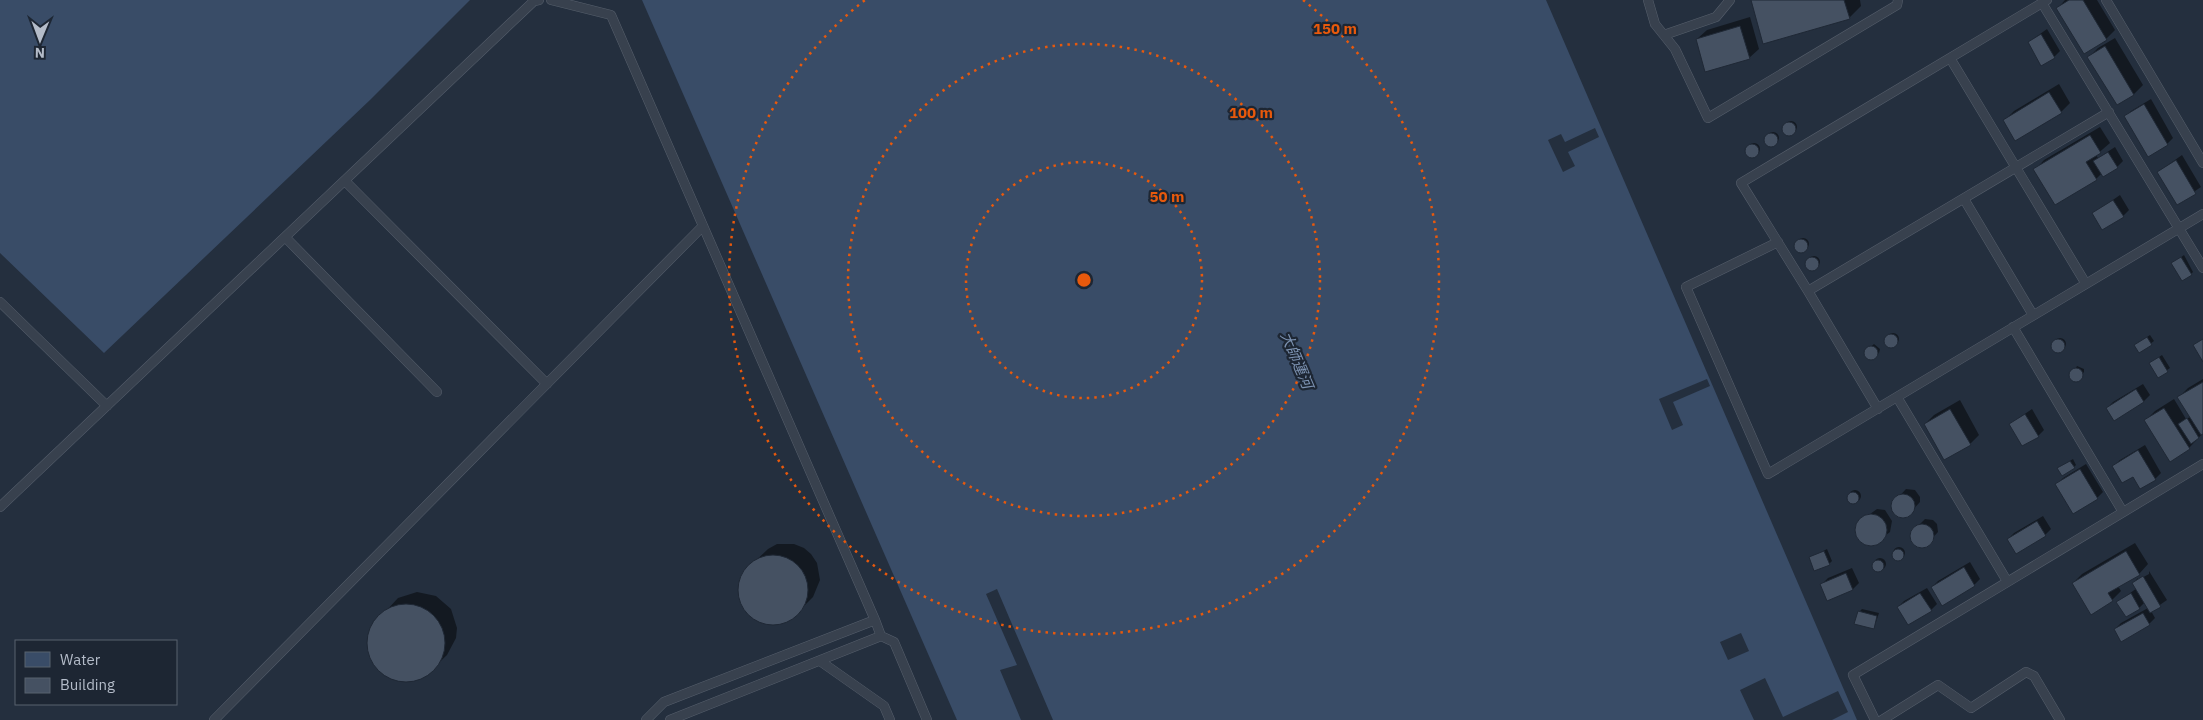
<svg xmlns="http://www.w3.org/2000/svg" width="2203" height="720" font-family="'IBM Plex Sans','Noto Sans JP',sans-serif">
<rect width="100%" height="100%" fill="#242f3e"/>
<path fill="#394c67" d="M0,0H470L370,100L104,353L0,253Z
M642,0H1546L1857,720H957Z"/>
<path fill="#242f3e" d="M1595,128L1599,137L1568,152L1575,166L1563,172L1548,140L1561,134L1565,142Z
M1707,379L1710,386L1673,402L1683,425L1672,430L1659,399Z
M997,589L1053,720H1021L1000,670L1017,665L986,594Z
M1741,633L1749,651L1728,660L1720,642Z
M1765,678L1783,717L1838,691L1848,712L1832,720H1754L1740,690Z"/>
<path fill="#0007" d="M1752,0H1860L1861,6L1849,18Z
M2065,0H2097L2115,30L2106,39L2058,8Z
M1750,17L1759,49L1749,58L1697,39L1707,30Z
M2047,29L2060,51L2054,57L2029,42Z
M2115,38L2143,85L2134,94L2117,104L2089,57L2098,48Z
M2059,84L2070,103L2061,112L2005,120L2014,111Z
M2151,99L2173,138L2167,144L2125,117L2131,111Z
M1785 127a6 6 0 1 1 12 0a6 6 0 1 1-12 0Z
M2100,127L2110,143L2096,155L2098,158L2115,147L2123,161L2117,167L2102,173L2096,179L2035,170L2044,160Z
M1767 138a6 6 0 1 1 12 0a6 6 0 1 1-12 0Z
M1748 149a6 6 0 1 1 12 0a6 6 0 1 1-12 0Z
M2182,155L2201,187L2177,203L2158,172Z
M2120,195L2129,210L2123,216L2094,213Z
M1797 244a6 6 0 1 1 12 0a6 6 0 1 1-12 0Z
M2184,255L2193,272L2191,274L2173,263Z
M1808 262a6 6 0 1 1 12 0a6 6 0 1 1-12 0Z
M1887 339a6 6 0 1 1 12 0a6 6 0 1 1-12 0Z
M2150,335L2154,341L2139,352L2138,343Z
M2054 344a6 6 0 1 1 12 0a6 6 0 1 1-12 0Z
M1874,344L1880,349L1879,353L1872,358L1868,357L1867,350Z
M2162,355L2170,368L2158,376L2153,361Z
M2077,366L2084,369V372L2078,379H2073L2071,376Z
M2203,379V433L2189,448L2146,420L2155,411L2174,399L2186,419L2190,417L2179,397L2188,388Z
M2143,384L2150,395L2144,401L2114,419L2107,408L2113,402Z
M1960,400L1979,435L1970,444L1925,424L1934,415Z
M2032,409L2044,430L2038,436L2010,424Z
M2145,445L2161,473L2155,479L2114,466L2120,460Z
M2073,459L2076,465L2074,467L2058,468Z
M2086,464L2103,492L2097,498L2057,484L2063,478Z
M1906,489L1915,490L1920,497V502L1909,514L1900,515L1893,509L1894,502Z
M1849 496a6 6 0 1 1 12 0a6 6 0 1 1-12 0Z
M1877,509L1885,510L1892,521L1890,532L1873,545L1862,542L1857,534L1859,522Z
M2043,516L2051,529L2045,535L2008,539L2014,533Z
M1925,519L1933,520L1937,524L1938,532L1927,544L1919,546L1912,539V532Z
M2135,543L2148,564L2139,574L2118,586L2121,591L2112,600L2073,583L2082,574Z
M777,544H794L804,548L811,554L817,563L820,580L813,597L794,616L783,622L769,623L760,620L745,608L740,590L742,578L747,569L768,549Z
M1893 553a6 6 0 1 1 12 0a6 6 0 1 1-12 0Z
M1827,549L1832,561L1829,564L1810,558Z
M1874 564a6 6 0 1 1 12 0a6 6 0 1 1-12 0Z
M1970,562L1980,579L1974,585L1942,604L1932,587L1938,581Z
M1852,568L1859,583L1853,589L1828,599L1821,585L1828,578Z
M2149,571L2167,600L2151,611L2155,618L2149,624L2115,629L2121,623L2148,608L2145,602L2139,608L2118,602L2137,588L2133,583L2138,578V580L2149,574Z
M1927,588L1937,604L1931,610L1898,607L1904,601Z
M417,592L436,596L451,609L457,628L456,638L447,655L426,675L408,681L398,680L389,676L374,663L370,654L369,635L372,626L398,598Z
M1862,609L1879,613L1874,628L1859,612Z"/>
<path fill="#455162" stroke="#1f2835" d="M1751,0H1844L1850,19L1763,44Z
M2069,0H2083L2107,40L2084,54L2056,8Z
M1740,26L1750,59L1705,72L1696,39Z
M2041,34L2055,58L2041,66L2028,42Z
M2105,46L2134,95L2117,105L2087,57Z
M2049,92L2062,113L2015,141L2003,120Z
M2144,104L2168,145L2148,157L2124,116Z
M1782 129a7 7 0 1 1 14 0a7 7 0 1 1-14 0Z
M1764 140a7 7 0 1 1 14 0a7 7 0 1 1-14 0Z
M2090,135L2101,153L2086,162L2097,180L2055,205L2033,169Z
M1745 151a7 7 0 1 1 14 0a7 7 0 1 1-14 0Z
M2108,152L2118,168L2103,177L2093,161Z
M2176,160L2196,194L2177,205L2157,172Z
M2113,200L2124,217L2102,230L2092,213Z
M1794 246a7 7 0 1 1 14 0a7 7 0 1 1-14 0Z
M2181,257L2192,275L2182,281L2171,263Z
M1805 264a7 7 0 1 1 14 0a7 7 0 1 1-14 0Z
M1884 341a7 7 0 1 1 14 0a7 7 0 1 1-14 0Z
M2147,337L2152,345L2139,353L2134,345Z
M2203,339V362L2193,345Z
M2051 346a7 7 0 1 1 14 0a7 7 0 1 1-14 0Z
M1864 353a7 7 0 1 1 14 0a7 7 0 1 1-14 0Z
M2159,357L2168,372L2158,378L2149,363Z
M2069 375a7 7 0 1 1 14 0a7 7 0 1 1-14 0Z
M2203,382V434L2201,435L2177,397Z
M2136,389L2144,402L2114,421L2106,408Z
M2164,408L2190,449L2170,462L2144,420Z
M1950,409L1971,445L1944,460L1924,424Z
M2025,414L2039,437L2022,446L2009,424Z
M2187,418L2199,438L2191,444L2178,424Z
M2138,450L2156,480L2140,489L2133,477L2122,483L2112,466Z
M2070,461L2075,468L2062,476L2057,468Z
M2080,469L2098,499L2073,514L2055,484Z
M1847 498a6 6 0 1 1 12 0a6 6 0 1 1-12 0Z
M1891 506a12 12 0 1 1 24 0a12 12 0 1 1-24 0Z
M1855 530a16 16 0 1 1 32 0a16 16 0 1 1-32 0Z
M2037,521L2046,536L2016,554L2007,539Z
M1910 536a12 12 0 1 1 24 0a12 12 0 1 1-24 0Z
M1892 555a6 6 0 1 1 12 0a6 6 0 1 1-12 0Z
M1824,551L1830,565L1814,571L1809,557Z
M2126,551L2140,575L2108,593L2113,601L2091,615L2072,583Z
M738 590a35 35 0 1 1 70 0a35 35 0 1 1-70 0Z
M1872 566a6 6 0 1 1 12 0a6 6 0 1 1-12 0Z
M1964,567L1975,586L1942,606L1931,587Z
M1846,573L1853,590L1827,601L1820,584Z
M2143,576L2161,607L2150,613L2132,583Z
M1920,593L1932,611L1908,625L1897,607Z
M2131,593L2140,609L2126,617L2116,602Z
M367 643a39 39 0 1 1 78 0a39 39 0 1 1-78 0Z
M1858,611L1877,616L1874,629L1854,624Z
M2143,613L2150,625L2121,642L2114,629Z"/>
<g fill="none" stroke-linecap="round" stroke-linejoin="round">
<defs>
<path id="service" d="M551,0L611,15L875,620L664,702L646,720
M1648,0L1655,24L1675,49L1708,118L1897,5L1898,0
M2106,0L2203,163
M2042,3L2203,268
M1664,35L1716,17L1730,0
M1950,58L2086,284
M345,181L547,384
M1964,199L2033,315
M286,238L437,392
M1778,242L1686,287L1768,474L2203,214
M1808,291L2109,112
M0,302L107,406
M2013,327L2123,512
M1897,397L2007,581
M1878,409L1808,291L1741,183L2047,0
M0,507L534,1L539,0
M875,620L881,636L894,642L927,720
M820,661L884,706L890,720
M214,720L703,226
M670,720L881,636
M1875,720L1853,675L2203,464
M1882,720L1938,685L1971,708L2026,672L2034,676L2060,720"/>
</defs>
<use href="#service" stroke="#565f6c" stroke-width="10"/>
<use href="#service" stroke="#38414e" stroke-width="9"/>
</g>
<g fill="none" stroke="#e8590c" stroke-width="2.5" stroke-dasharray="2.5 5">
<circle cx="1084" cy="280" r="118"/>
<circle cx="1084" cy="280" r="236"/>
<path d="M1303 0A355 355 0 1 1 865 0"/>
</g>
<g text-anchor="middle" dominant-baseline="central" stroke-width="4.5" stroke-linejoin="round" paint-order="stroke">
<g font-size="15" font-style="italic" fill="#7c92b1" stroke="#1d2633">
<text transform="translate(1297 360) rotate(67)">大師運河</text>
</g>
</g>
<circle cx="1084" cy="280" r="8" fill="#e8590c" stroke="#1d2633" stroke-width="2.5"/>
<g font-size="15" text-anchor="middle" font-weight="bold" fill="#e8590c" stroke="#1d2633" stroke-width="4.5" stroke-linejoin="round" paint-order="stroke">
<text x="1335" y="34">150 m</text>
<text x="1251" y="118">100 m</text>
<text x="1167" y="202">50 m</text>
</g>
<rect x="15" y="640" width="162" height="65" fill="#1d2633" stroke="#59626f"/>
<rect x="25" y="652" width="25" height="15" fill="#394c67" stroke="#59626f"/>
<text x="60" y="665" font-size="15" fill="#b4bcc9">Water</text>
<rect x="25" y="678" width="25" height="15" fill="#455162" stroke="#59626f"/>
<text x="60" y="690" font-size="15" fill="#b4bcc9">Building</text>
<g transform="translate(40 40) rotate(181)" stroke="#1d2633" stroke-width="4" paint-order="stroke">
<path d="M0-4L9 19L0 12L-9 19Z" fill="#b4bcc9"/>
<text y="-8" font-size="14" font-weight="bold" text-anchor="middle" fill="#b4bcc9">N</text>
</g>
</svg>
